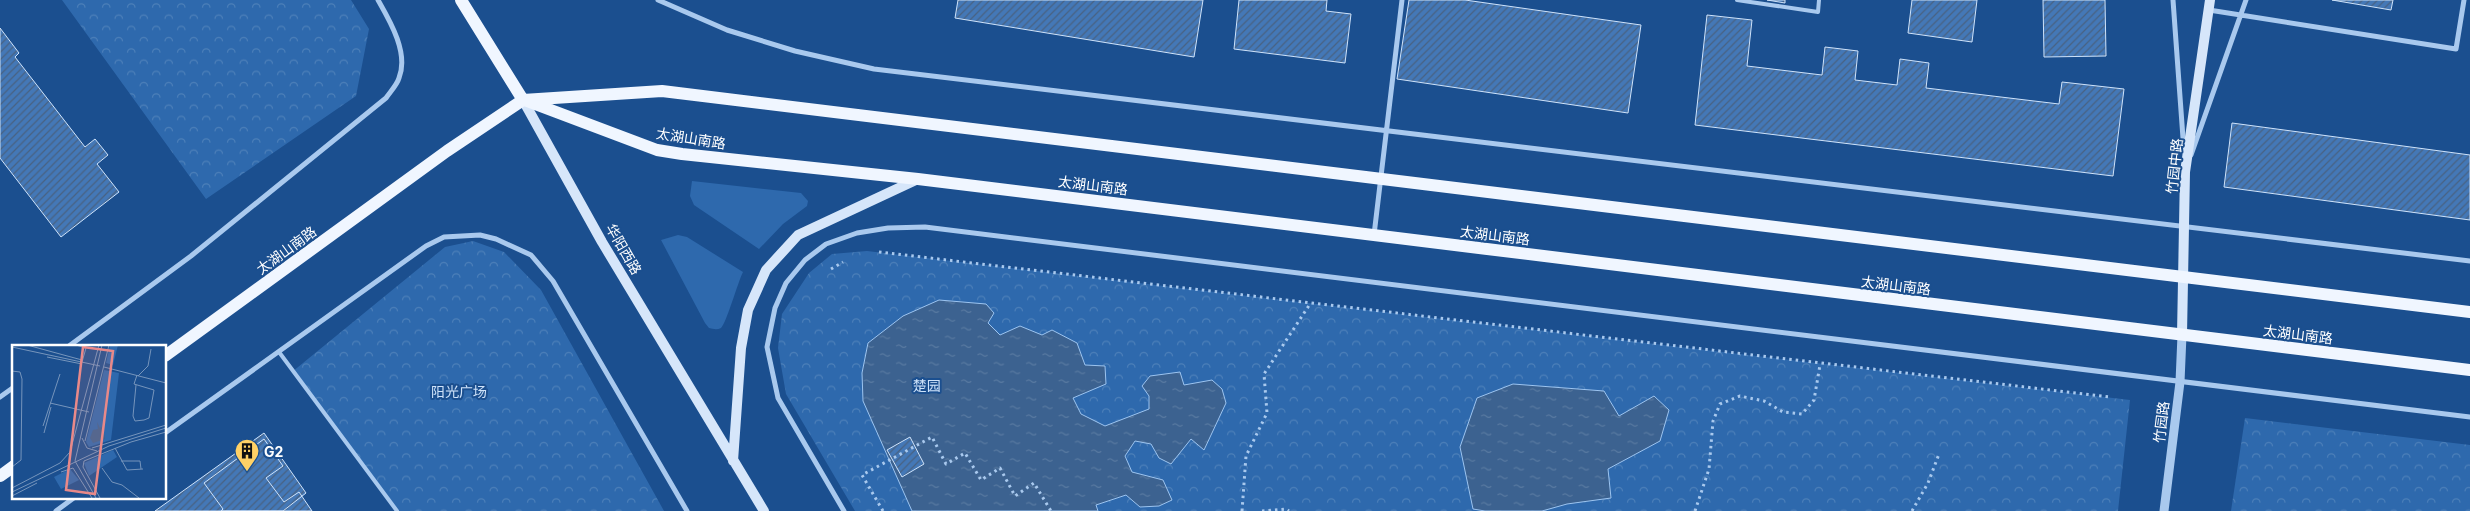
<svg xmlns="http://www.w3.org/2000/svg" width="2470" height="511" font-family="Inter,'Noto Sans SC',sans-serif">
<defs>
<pattern id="park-crowns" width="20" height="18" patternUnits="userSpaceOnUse" patternTransform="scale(1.25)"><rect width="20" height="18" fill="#2e69ad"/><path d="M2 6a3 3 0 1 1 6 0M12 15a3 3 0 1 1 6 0" fill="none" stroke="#4d80b9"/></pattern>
<pattern id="water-ripples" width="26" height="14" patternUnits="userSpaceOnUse" patternTransform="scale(1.25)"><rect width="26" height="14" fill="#3c6290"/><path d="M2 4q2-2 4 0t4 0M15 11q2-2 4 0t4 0" fill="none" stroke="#597aa1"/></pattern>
<pattern id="building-hatch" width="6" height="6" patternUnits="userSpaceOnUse" patternTransform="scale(1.25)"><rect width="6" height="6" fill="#4478b7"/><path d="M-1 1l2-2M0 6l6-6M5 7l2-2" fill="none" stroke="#486282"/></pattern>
</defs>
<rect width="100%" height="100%" fill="#1b4f8f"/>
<path fill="#2e69ad" d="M692,181L801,193L808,201L807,206L783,224L759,249L694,205L690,196Z
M678,235L687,237L743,272C738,282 726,324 721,328C717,330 713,329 709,328L705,323L661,240Z"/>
<path fill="url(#park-crowns)" d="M62,0H351L369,29L356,96L206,199Z
M473,241L504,252L541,290L664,511H397L292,372L445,247Z
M867,251L2130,400L2118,511H855L786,394L778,348L782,314L809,273L832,254Z
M2245,418L2470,445V511H2231Z"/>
<path fill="url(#water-ripples)" stroke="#9cc4f0" d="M939,300L986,304L994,313L988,323L1000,335L1020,326L1042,335L1052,330L1077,343L1085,365L1105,366L1106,384L1073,398L1081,414L1105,426L1149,409V396L1142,386L1150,376L1180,372L1184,385L1212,380L1222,389L1226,403L1204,450L1191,439L1171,464L1159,458L1151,444L1135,441L1125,456L1132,472L1163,480L1172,500L1159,506L1140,507L1126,495L1096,505L1098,511H912L863,401L862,373L868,343L903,316Z
M1513,384L1604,391L1619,416L1654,396L1669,410L1660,441L1608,469L1611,498L1567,504L1542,511H1485L1473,509L1460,447L1477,398Z"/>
<path fill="url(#building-hatch)" stroke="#cfe3fa" d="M958,0H1203L1194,57L955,18Z
M1239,0H1327L1326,11L1351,14L1345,63L1234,49Z
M1409,0H1465L1641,25L1628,113L1397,79Z
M1767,0H1785V3Z
M1912,0H1977L1972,42L1908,33Z
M2043,0H2105L2106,56L2044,57Z
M2332,0H2393L2391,10Z
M1707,15L1752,20L1747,66L1822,75L1825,47L1858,51L1855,80L1897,85L1900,59L1929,63L1926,88L2059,104L2062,82L2124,89L2113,176L1695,125Z
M0,28L19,53L15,57L85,147L95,139L108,155L97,164L119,192L61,237L0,158Z
M2232,123L2470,155V220L2224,187Z
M264,433L306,493L283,511H155Z
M910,437L924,464L902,477L887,450Z
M264,439L283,466L266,478L284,502L299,492L312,511H221L223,509L204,483Z"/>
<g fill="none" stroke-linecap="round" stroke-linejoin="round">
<path stroke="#a9c9ee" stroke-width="3" stroke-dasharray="2.5 4" stroke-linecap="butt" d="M879,252L2110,397
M831,269L843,262
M883,511L862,475L932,437L946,464L965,453L981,480L1000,468L1015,496L1034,483L1051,511
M1242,511L1246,456L1267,413L1264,374L1310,304
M1262,511L1286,509L1289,511
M1695,511L1709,469L1713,421L1720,404L1740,396L1764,401L1783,412L1802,414L1814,400L1820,365
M1912,511L1928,483L1939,454"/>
<path stroke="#a9c9ee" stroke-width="4" d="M1737,0L1818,12L1819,0
M279,352L397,511"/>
<path stroke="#a9c9ee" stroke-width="5" d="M658,0L727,30L795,51L874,69L2470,261
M2173,0L2184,152
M2209,10L2456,49L2464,0
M2191,155L2246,0
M1374,235L1402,0
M69,346L191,256L386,98C390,92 397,85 399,78C409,53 390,21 378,0
M0,397L14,387
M165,433L426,246L444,237L480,235L496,239L531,255L553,281L687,511
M56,511L75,497
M844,511L778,398L767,347L775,308L786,283L805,260L826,244L857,233L888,228L925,227L2470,417"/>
<path stroke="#a9c9ee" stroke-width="9" d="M2164,511L2180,382L2182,335"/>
<path stroke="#d6e6fa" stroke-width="10" d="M523,100L602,242L764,511
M2182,335L2185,172L2210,0
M733,461L741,348L748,310L766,270L798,235L918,179"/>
<path stroke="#f0f6ff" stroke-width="12" d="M461,0L523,100
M527,101L657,150L682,154L918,179L2470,370
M165,356L447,151L523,100L662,91L2470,312
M0,476L14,466"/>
</g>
<defs>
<symbol id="building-pin" viewBox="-11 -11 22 30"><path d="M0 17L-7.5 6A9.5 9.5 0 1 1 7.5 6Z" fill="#ffd166" stroke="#1b4f8f"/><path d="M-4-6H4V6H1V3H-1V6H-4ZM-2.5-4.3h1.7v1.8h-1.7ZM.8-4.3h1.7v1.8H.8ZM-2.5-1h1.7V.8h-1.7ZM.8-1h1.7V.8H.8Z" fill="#111"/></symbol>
</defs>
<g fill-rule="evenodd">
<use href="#building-pin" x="233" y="437" width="28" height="38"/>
</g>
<g text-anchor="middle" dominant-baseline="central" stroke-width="4" stroke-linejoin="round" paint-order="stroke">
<g font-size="14" fill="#fff" stroke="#1b4f8f">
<text transform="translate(691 138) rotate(9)">太湖山南路</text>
<text transform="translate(2174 166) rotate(-84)">竹园中路</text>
<text transform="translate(1093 185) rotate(7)">太湖山南路</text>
<text transform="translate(1495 235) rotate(7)">太湖山南路</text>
<text transform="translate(624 249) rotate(60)">华阳西路</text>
<text transform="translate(286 250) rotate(-36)">太湖山南路</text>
<text transform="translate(1896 285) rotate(7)">太湖山南路</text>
<text transform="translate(2298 334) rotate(7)">太湖山南路</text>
<text transform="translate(2161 422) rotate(-83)">竹园路</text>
</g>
<g font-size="14" fill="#cfe3fa" stroke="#1b4f8f">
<text x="927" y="385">楚园</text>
<text x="459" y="391">阳光广场</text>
</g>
<g font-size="14" font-weight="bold" fill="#fff" stroke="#1b4f8f" text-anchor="start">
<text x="264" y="451">G2</text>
</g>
</g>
<g transform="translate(12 345)">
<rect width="154" height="154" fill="#1b4f8f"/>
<path d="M98,0H106L101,20L94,18ZM92,25L107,28L99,95L77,102L74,97ZM101,105L105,112L77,131L72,118ZM58,124L67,135L49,144L42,132Z" fill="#2e69ad"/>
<path d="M85,77L88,83L91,81L93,94L81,98L78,93L81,85L86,84Z" fill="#3c6290"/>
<path fill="none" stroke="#7695bc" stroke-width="1" d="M15,0L70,15M64,0L74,3L70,17M0,2L88,21M35,12L70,19M92,22L154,38M0,26L8,27L10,34L9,115L0,122M126,31L136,21L139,4M124,40L121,71L123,76L132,75L137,73L142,45L122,39L125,30M38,58L77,67M31,81L48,29M32,88L39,62M70,93L75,103L85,106M73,96L97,0M80,103L154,80M103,103L115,125L131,124M109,116H128L129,124M90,123L100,137L110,140L127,153M49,127L61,123L80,153M0,143L48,118L58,107L87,0M0,147L97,101L154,83M0,151L25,138M84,153L63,116L90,0M88,153L71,122L72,116L119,97L154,87"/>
<path fill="#e88989" fill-opacity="0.15" stroke="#e88989" stroke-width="2.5" d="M71,2L101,6L83,149L54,145Z"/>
<rect width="154" height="154" fill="none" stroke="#fff" stroke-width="2.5"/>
</g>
</svg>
